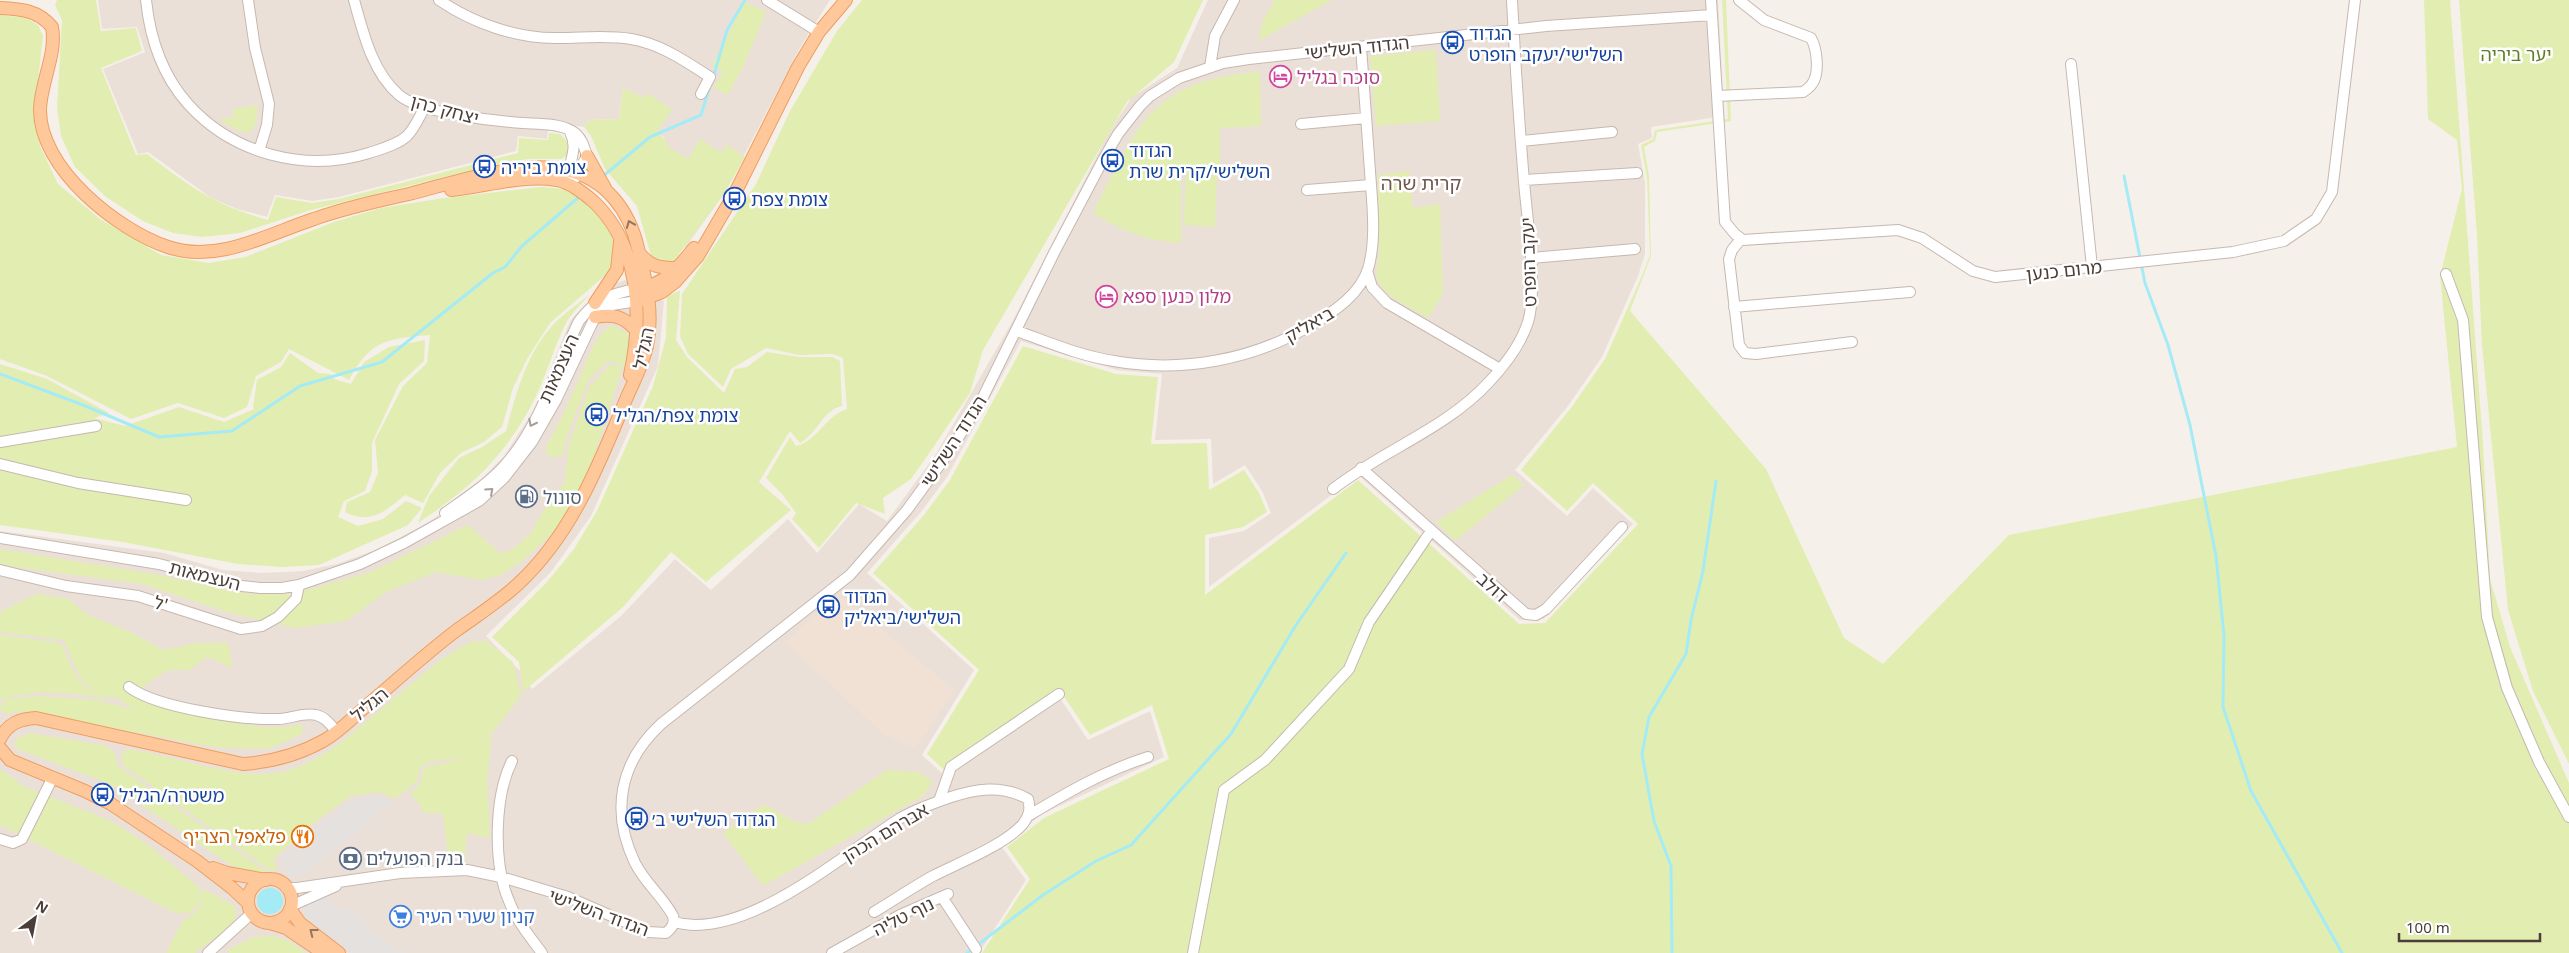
<svg xmlns="http://www.w3.org/2000/svg" width="2569" height="953" font-family="'Noto Sans','Noto Sans Hebrew',sans-serif">
<rect width="100%" height="100%" fill="#f6f0eb"/>
<path fill="#ebe0d8" d="M98,0H830L801,46L724,194L685,248L664,137L657,131L648,94L644,98L623,88L619,119L589,120L584,127L549,122L547,139L518,136L516,151L339,197L312,201L275,195L267,217L237,209L211,198L148,152L138,154L103,69L145,52L137,27L102,29Z
M1208,0H1718L1724,116L1651,127L1652,138L1638,144L1645,183V254L1638,276L1602,357L1568,406L1515,470L1567,516L1593,488L1633,524L1543,619L1520,620L1358,475L1209,587V538L1244,531L1271,513L1262,491L1245,465L1213,484L1211,439L1155,440L1162,374L1117,370L1021,341L947,477L921,512L867,573L974,670L922,755L944,775L1060,698L1088,740L1150,711L1164,757L1042,814L1001,846L1026,880L979,953H0V531L164,553L223,570L262,573L303,571L337,564L378,549L429,522L465,496L504,456L534,410L570,321L598,290L625,280L664,301L658,366L591,516L551,572L486,636L520,671L532,689L621,616L675,559L711,590L788,519L817,553L859,504L887,521L936,454L1012,322L1108,134L1132,97L1177,68Z"/>
<path fill="#f0e1d4" d="M839,594L955,690L915,748L883,734L785,642Z"/>
<path fill="#e2edb1" d="M57,0H96L101,31L136,28L142,51L101,68L136,155L147,154C190,187 215,205 268,220L276,197L312,203L339,199L518,153L519,138L548,140L549,133L560,134L569,143L570,154L561,159H528L493,165L311,210L240,233L202,237L173,233L143,221L106,197L75,167L61,136L57,108L62,20L55,5Z
M862,0H1203L1174,62L1127,102L983,350L970,393L932,449L911,479L883,498L885,514L856,503L819,548L792,519L796,513L782,494L766,478L790,437L796,446C818,441 825,416 847,409L843,358L832,354L799,355L766,348L731,369L723,387L688,354L680,336L682,294L756,184L790,111L837,31Z
M1275,0H1332L1258,41L1263,20Z
M1722,0H1726L1731,121L1657,132L1655,141L1644,147L1649,176L1651,256L1630,311L1766,469L1844,638L1883,664L2009,535L2457,447L2440,276L2462,189L2457,140L2428,119L2424,0H2450L2483,444L2490,579L2510,647L2569,783V953H982L1030,879L1007,847L1044,818L1169,759L1152,705L1090,735L1061,692L944,770L927,754L979,670L873,573L924,515L950,480L1023,346L1116,374L1158,377L1151,444L1207,443L1209,490L1244,470L1259,493L1267,512L1243,527L1205,535V595L1358,480L1519,624L1545,623L1638,524L1593,483L1567,511L1521,470L1571,408L1605,359L1641,278L1650,255L1647,178L1641,145L1653,139L1655,130L1728,119Z
M2459,0H2569V764L2533,691L2508,610L2482,345L2477,235Z
M745,2L766,12L744,65L728,95L713,87L723,73L712,65Z
M0,15L27,18L38,25L43,36L36,98L40,146L58,184L100,219L161,255L209,263L245,257L334,222L381,208L444,198L542,187L564,189L590,200L617,239V255L608,273L550,323L527,359L513,388L502,427L484,442L461,453L440,473L423,503L405,495C384,512 371,525 345,512L347,502L370,492L378,473L375,440L403,386L427,363L430,335C387,339 371,339 349,380L289,349L281,362L256,376L247,407L224,418L178,403L131,419L47,376L0,359Z
M1436,50L1440,121L1376,126L1370,56Z
M1260,72L1261,126L1220,128V166H1181V243C1148,241 1121,231 1093,213C1138,125 1150,80 1260,72Z
M623,88L644,98L648,93L672,110L657,131L664,138L668,147L688,159L700,139L721,153L727,145L745,157L724,194L673,262L659,261L651,256L637,206L605,169L591,136L584,127L589,120L619,119Z
M258,105L256,124L249,133L237,130L219,119L234,117L233,109Z
M1186,170L1217,171L1215,227L1184,225Z
M1409,171L1413,208L1440,204L1443,293L1428,318L1393,298L1383,289L1376,277L1379,253L1378,175Z
M680,291L676,340L687,357L724,393L735,369L747,367L767,352L799,357H832L840,361L842,406C823,410 817,434 800,443L790,431L759,482L791,510L706,582L671,552L623,607L523,692L519,662L492,637L547,582L574,549L597,511L653,386L666,338L667,296Z
M590,294C582,303 572,313 566,323C553,349 546,378 532,404C503,459 469,489 418,523L429,496L459,458L482,447L506,431C516,394 526,355 552,326C563,314 578,304 590,294Z
M611,325L632,335L629,367L608,361L589,379L565,442L563,455L554,457L547,455L546,446C558,426 568,405 577,384C587,363 592,338 611,325Z
M425,340L424,361L399,384L372,443V471L365,491L344,501L338,517L358,526L383,519L406,501L422,508L408,525L319,565L281,567L238,564L123,542L0,525V364L47,379L109,413L94,418L125,426L179,407L224,422L254,409L253,407L257,380L281,367L290,353L318,373L330,374L334,379L351,384L364,362L389,347Z
M610,365L623,366L585,485L560,526L525,559L501,575L481,580L436,572L386,592L346,621L295,628L226,612L142,584L0,565V549L154,574L248,594H292L368,573L468,525L500,553L512,550L532,532L538,519L565,481L568,448L589,387Z
M1512,475L1524,485L1455,541L1436,522Z
M37,594L69,599L86,614L132,633L164,650L195,643H228L233,668L207,657L190,670H169L147,683L141,692C191,708 250,737 302,724L303,733L269,749L219,748L28,712H12L7,715L0,709L4,699L39,696L98,700L133,710L118,698L104,694L116,700C77,693 38,688 0,699V635L61,643C69,659 75,685 94,691L80,678L64,640L0,632V612Z
M486,641L513,662L521,695C507,714 489,741 469,753C454,762 435,757 421,766L417,781L395,799L380,792L350,796L314,823L273,859L278,869L271,871L123,765L121,757L127,749C174,755 230,779 276,773C297,770 322,756 339,744L440,660L470,642Z
M30,733L107,746L115,754L117,765L268,873L249,872L229,864L110,784L15,748L14,744L19,737Z
M492,735L487,779L490,838L467,833L465,857L448,858L443,813H423L420,805L410,793L420,784L424,767C456,762 468,756 492,735Z
M0,769L23,786L111,821L147,844L201,889L200,901L191,913H176L0,825Z
M887,770L918,772L933,782L923,796L763,886L723,833L764,804L793,821L808,824Z
M203,889L235,906L236,916L233,925L194,953H166L183,920C199,914 201,905 203,889Z
M273,936L291,942L306,953H230L227,950L254,937Z"/>
<path fill="#e5e1df" d="M379,796L391,803L316,865L293,877L281,867V858L314,828L353,799Z
M328,896L330,903L340,910L345,906L363,919L370,930L404,953H351L305,921V904Z"/>
<path fill="#a4ebf6" d="M257 901a13 13 0 1 1 26 0a13 13 0 1 1-26 0Z"/>
<g fill="none" stroke-linecap="round" stroke-linejoin="round">
<path stroke="#a4ebf6" stroke-width="3" d="M713,78L727,30L745,0
M2124,176L2145,283L2168,345L2190,425L2216,556L2224,636L2223,707L2251,791L2342,953
M602,177L650,137L701,115L710,86
M0,374L83,405L159,437L232,431L300,386L382,362L493,273L505,267L522,246L580,196
M967,953L1043,895L1096,861L1131,845L1231,734L1296,625L1346,553
M1672,953L1671,866L1654,821L1642,754L1649,717L1686,654L1691,620L1703,571L1716,481"/>
<defs>
<path id="minor" d="M146,0C150,38 162,75 188,104C233,154 305,173 369,153C381,149 397,145 407,136C415,128 419,117 425,107
M248,0L255,48L269,104L267,125L259,151
M354,0C363,32 372,72 399,95C420,113 494,121 523,123C538,124 558,123 572,131C581,136 584,146 587,156L575,178
M439,0C473,23 517,39 558,38C583,38 606,35 631,39C661,44 685,61 710,77L701,94
M767,0L819,32
M1711,0L1725,222L1735,234L1743,240L1898,230L1922,238L1973,271L1995,277L2233,252L2284,241L2316,219L2332,192L2355,0
M2071,64L2092,267
M1210,67L1215,36L1234,0
M1717,96L1803,92C1806,90 1810,87 1812,84C1820,73 1817,49 1811,38L1764,20L1739,0
M1301,124L1366,118
M1521,141L1612,132
M569,178C568,160 579,150 570,132
M1524,180L1637,173
M1307,190L1371,185
M1741,239L1732,250L1729,259L1739,345L1745,353L1756,354L1852,342
M1531,258L1635,249
M1367,271L1372,287L1387,303L1500,369
M2446,274L2463,320L2487,617L2507,688L2539,762L2569,817
M1734,307L1910,292
M1017,331C1048,342 1080,356 1114,361C1182,373 1254,360 1313,324C1335,311 1360,294 1368,269C1377,239 1372,202 1370,171C1367,130 1364,88 1361,47
M0,442L96,426
M0,464L78,483L186,500
M1361,468L1526,614L1536,615L1546,609L1622,527
M1333,489C1383,450 1446,429 1489,382C1505,365 1521,344 1528,322C1538,289 1527,218 1524,182C1519,121 1515,61 1512,0
M445,513C466,498 488,484 505,465C541,425 556,368 579,321C595,300 610,294 636,289
M0,538L159,564L242,586L260,588H282L299,585L360,564L404,543L479,501L504,478L532,442L556,400L595,317L612,305L637,301
M0,570L66,586L138,596L241,629L262,626L278,617L296,599L299,585
M129,687C157,708 242,720 278,719C289,719 304,712 316,715C325,717 330,724 336,731
M512,761C494,797 493,864 509,901C516,920 530,937 542,953
M939,801L951,767L1059,694
M1028,816C1068,792 1104,771 1148,757
M0,839L13,843L22,839L53,777
M286,888H297L400,873L467,870L501,877L568,897L648,932L666,933C672,928 675,924 673,916C663,897 645,883 635,863C610,811 620,762 661,724L850,575L907,510L952,448L982,399L1055,251L1103,160L1118,134L1140,106L1150,96L1179,78L1223,63L1249,59L1546,26L1712,15
M942,897L976,949
M291,906L336,886
M674,922C744,942 842,855 899,819C914,810 931,804 948,798C975,789 1001,784 1028,799C1031,809 1029,816 1023,824C1005,845 958,863 933,876C913,887 894,900 874,912
M208,953L252,913
M832,953L900,915L948,894
M1193,953L1224,790L1265,760L1349,669L1369,622L1431,531"/>
<path id="major" d="M0,8C21,9 38,10 52,27C57,54 41,81 40,109C39,168 117,230 168,247C217,264 268,234 314,219C345,208 377,201 409,194C453,183 522,159 566,170C606,179 629,210 638,248C646,280 654,313 647,346C642,368 630,388 622,409C596,472 569,537 518,584C500,601 478,615 457,630C425,654 395,682 364,708C351,719 338,733 323,741C298,755 271,762 243,764L36,718C20,719 8,723 0,739
M587,156L605,188
M451,190C485,187 523,174 557,180C571,183 582,192 593,201C640,245 643,316 630,375
M640,254C651,267 660,268 676,268
M639,288C663,286 680,266 694,248
M642,300L662,292L675,282L698,256L736,191L798,67L819,32L846,0
M595,303L617,270L620,242
M595,317C613,314 623,316 635,329
M0,748L10,760L85,791L111,804L197,861L232,888L248,903
M213,868L227,873L266,880
M248 901a22 22 0 1 1 44 0a22 22 0 1 1-44 0Z
M290,909L300,923L339,953
M270,923L286,928L323,953"/>
</defs>
<use href="#minor" stroke="#c6b8af" stroke-width="12"/>
<use href="#major" stroke="#ed9e62" stroke-width="14"/>
<use href="#minor" stroke="#fff" stroke-width="10"/>
<use href="#major" stroke="#ffc89b" stroke-width="12"/>
</g>
<defs><path id="oneway-chevron" d="M-2-3.5L2.5 0L-2 3.5" fill="none" stroke-width="1.6" stroke-linecap="round" stroke-linejoin="round" transform="scale(1.25)"/></defs>
<g stroke="#937560">
<use href="#oneway-chevron" transform="translate(630 224) rotate(-112)"/>
<use href="#oneway-chevron" transform="translate(313 932) rotate(-142)"/>
</g>
<g stroke="#a59e9c">
<use href="#oneway-chevron" transform="translate(532 423) rotate(117)"/>
<use href="#oneway-chevron" transform="translate(490 491) rotate(-42)"/>
</g>
<defs>
<symbol id="bus-ring" viewBox="-11 -11 22 22"><circle r="9.5" fill="#fff" stroke="#1a4fb4" stroke-width="1.5"/><path d="M-5-6H5V4H4V6H2V4H-2V6H-4V4H-5ZM-3.5-4V0h7V-4ZM-3.5 1.2v1.5H-2V1.2ZM2 1.2v1.5H3.5V1.2Z" fill="#1a4fb4"/></symbol>
<symbol id="hotel-ring" viewBox="-11 -11 22 22"><circle r="9.5" fill="#fff" stroke="#d1479c" stroke-width="1.5"/><path d="M-6-4.5h1.5V1H6V5H4.5V3h-9V5H-6ZM-4 0a1.8 1.8 0 1 1 3.6 0ZM.5 0V-2.5h3Q6-2.5 6 0Z" fill="#d1479c"/></symbol>
<symbol id="fuel-ring" viewBox="-11 -11 22 22"><circle r="9.5" fill="#fff" stroke="#5c6f8a" stroke-width="1.5"/><path d="M-5.5-6h7V0h2V4h1.3V-2.5L3-4.5l.8-.8L6-3V5H2.5V1h-1V6h-7ZM-4.2-4.7v3.2H.2V-4.7Z" fill="#5c6f8a"/></symbol>
<symbol id="restaurant-ring" viewBox="-11 -11 22 22"><circle r="9.5" fill="#fff" stroke="#e8710a" stroke-width="1.5"/><path d="M-5-6h1v4h1v-4h1v4h1v-4h1v5L-1.5 .5V6h-2V.5L-5-1ZM5-6V6H3V1.5H1.5Q1.5-4 5-6Z" fill="#e8710a"/></symbol>
<symbol id="bank-ring" viewBox="-11 -11 22 22"><circle r="9.5" fill="#fff" stroke="#5c6f8a" stroke-width="1.5"/><path d="M-6-4H6V4H-6ZM0-2.3a2.3 2.3 0 1 0 0 4.6a2.3 2.3 0 1 0 0-4.6Z" fill="#5c6f8a"/></symbol>
<symbol id="supermarket-ring" viewBox="-11 -11 22 22"><circle r="9.5" fill="#fff" stroke="#3f7fe0" stroke-width="1.5"/><path d="M-6-5.5h2.5l.6 2H6L4.5 2H-2.5L-4.4-4H-6ZM-1.5 3.2a1.3 1.3 0 1 0 .1 0ZM3 3.2a1.3 1.3 0 1 0 .1 0Z" fill="#3f7fe0"/></symbol>
</defs>
<g fill-rule="evenodd">
<use href="#bus-ring" x="1440" y="30" width="25" height="25"/>
<use href="#hotel-ring" x="1268" y="64" width="25" height="25"/>
<use href="#bus-ring" x="1100" y="148" width="25" height="25"/>
<use href="#bus-ring" x="472" y="154" width="25" height="25"/>
<use href="#bus-ring" x="722" y="186" width="25" height="25"/>
<use href="#hotel-ring" x="1094" y="284" width="25" height="25"/>
<use href="#bus-ring" x="584" y="402" width="25" height="25"/>
<use href="#fuel-ring" x="514" y="484" width="25" height="25"/>
<use href="#bus-ring" x="816" y="594" width="25" height="25"/>
<use href="#bus-ring" x="90" y="782" width="25" height="25"/>
<use href="#bus-ring" x="624" y="806" width="25" height="25"/>
<use href="#restaurant-ring" x="290" y="824" width="25" height="25"/>
<use href="#bank-ring" x="338" y="846" width="25" height="25"/>
<use href="#supermarket-ring" x="388" y="904" width="25" height="25"/>
</g>
<g text-anchor="middle" dominant-baseline="central" stroke-width="5" stroke-linejoin="round" paint-order="stroke">
<g font-size="18" fill="#164399" stroke="#fff" text-anchor="start">
<text x="1469" y="33">הגדוד<tspan x="1469" dy="21">השלישי/יעקב הופרט</tspan></text>
<text x="1129" y="150">הגדוד<tspan x="1129" dy="21">השלישי/קרית שרת</tspan></text>
<text x="501" y="167">צומת ביריה</text>
<text x="751" y="199">צומת צפת</text>
<text x="613" y="415">צומת צפת/הגליל</text>
<text x="844" y="596">הגדוד<tspan x="844" dy="21">השלישי/ביאליק</tspan></text>
<text x="119" y="795">משטרה/הגליל</text>
<text x="652" y="819">הגדוד השלישי ב׳</text>
</g>
<g font-size="18" fill="#4b3e38" stroke="#fff">
<text transform="translate(1357 47) rotate(-6)">הגדוד השלישי</text>
<text transform="translate(445 109) rotate(15)">יצחק כהן</text>
<text transform="translate(1528 262) rotate(-92)">יעקב הופרט</text>
<text transform="translate(2064 270) rotate(-6)">מרום כנען</text>
<text transform="translate(1309 324) rotate(-30)">ביאליק</text>
<text transform="translate(643 348) rotate(-78)">הגליל</text>
<text transform="translate(558 368) rotate(-66)">העצמאות</text>
<text transform="translate(953 441) rotate(-57)">הגדוד השלישי</text>
<text transform="translate(205 575) rotate(14)">העצמאות</text>
<text transform="translate(1493 587) rotate(42)">דולב</text>
<text transform="translate(161 603) rotate(17)">ל'</text>
<text transform="translate(369 704) rotate(-40)">הגליל</text>
<text transform="translate(885 832) rotate(-31)">אברהם הכהן</text>
<text transform="translate(599 912) rotate(20)">הגדוד השלישי</text>
<text transform="translate(903 916) rotate(-26)">נוף טליה</text>
</g>
<g font-size="18" fill="#5e7d24" stroke="#fff">
<text x="2516" y="54">יער ביריה</text>
</g>
<g font-size="18" fill="#b23c85" stroke="#fff" text-anchor="start">
<text x="1297" y="77">סוכה בגליל</text>
<text x="1123" y="296">מלון כנען ספא</text>
</g>
<g font-size="18" fill="#4e5e75" stroke="#fff" text-anchor="start">
<text x="543" y="497">סונול</text>
<text x="366" y="858">בנק הפועלים</text>
</g>
<g font-size="18" fill="#c56008" stroke="#fff" text-anchor="end">
<text x="286" y="836">פלאפל הצריף</text>
</g>
<g font-size="18" fill="#366cbe" stroke="#fff" text-anchor="start">
<text x="416" y="916">קניון שערי העיר</text>
</g>
<g font-size="19" fill="#6f594e" stroke="#fff">
<text x="1421" y="183">קרית שרה</text>
</g>
</g>
<g transform="translate(35 918) rotate(32)" stroke="#ffffff" stroke-width="4" paint-order="stroke">
<path d="M0-4L9 19L0 12L-9 19Z" fill="#4b3e38"/>
<text y="-8" font-size="14" font-weight="bold" text-anchor="middle" fill="#4b3e38">N</text>
</g>
<path d="M2399 933v8h141v-8" fill="none" stroke="#4b3e38" stroke-width="2.5"/>
<text x="2406" y="933" font-size="15" fill="#4b3e38" stroke="#ffffff" stroke-width="4" paint-order="stroke">100 m</text>
</svg>
